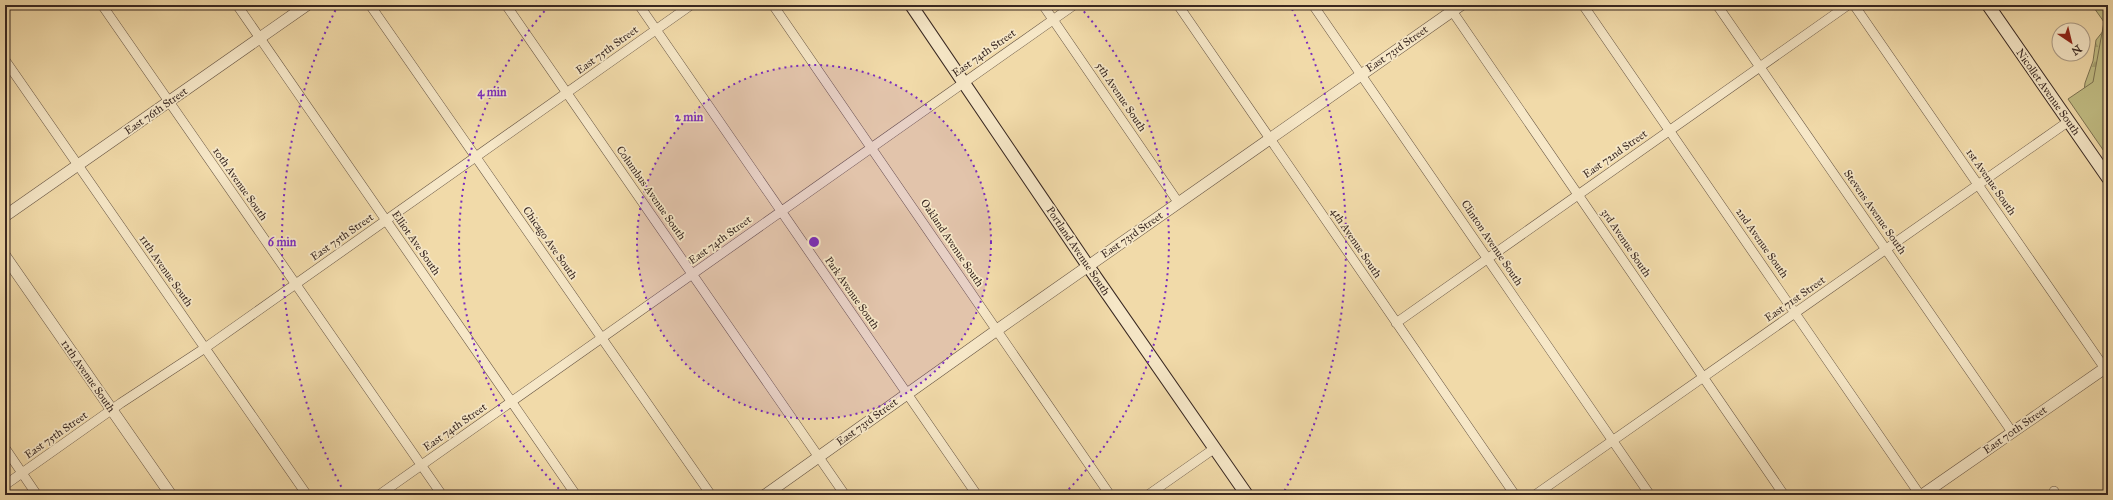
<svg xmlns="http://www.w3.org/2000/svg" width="2113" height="500" font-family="'IM FELL Great Primer',serif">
<defs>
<pattern id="forest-firs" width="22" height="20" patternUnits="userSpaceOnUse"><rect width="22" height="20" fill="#c1bd84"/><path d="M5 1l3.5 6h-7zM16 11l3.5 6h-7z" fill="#a7a272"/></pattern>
</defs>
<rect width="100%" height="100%" fill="#f1daa9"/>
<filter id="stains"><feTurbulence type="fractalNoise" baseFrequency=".005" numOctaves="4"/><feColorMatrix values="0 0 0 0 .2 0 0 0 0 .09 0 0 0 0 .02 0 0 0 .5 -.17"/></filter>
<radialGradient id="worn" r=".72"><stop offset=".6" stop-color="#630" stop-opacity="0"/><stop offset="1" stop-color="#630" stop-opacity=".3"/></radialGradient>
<path fill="url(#forest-firs)" stroke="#7c7252" d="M2108,25V95L2082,108L2085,83L2093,61L2096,40Z"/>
<path fill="#c1bd84" stroke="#7c7252" d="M2092,5H2108V157L2068,99L2093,82L2104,22Z"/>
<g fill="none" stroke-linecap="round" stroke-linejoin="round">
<defs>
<path id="minor" d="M102,5L442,495
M237,5L576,495
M370,5L711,495
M506,5L845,495
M639,5L977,495
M773,5L1110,495
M1043,5L1178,202
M1178,5L1515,495
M1313,5L1650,495
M1448,5L1784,495
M1583,5L1920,495
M1717,5L2012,432
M1854,5L2108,373
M5,60L307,495
M1396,323L1848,5
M5,448L37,495
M5,485L121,403L205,348L691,5
M2054,491L2056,495
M379,495L1074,5
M1148,495L1215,448
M1535,495L2069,121"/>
<path id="tertiary" d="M5,216L307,5
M5,256L171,495
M765,495L997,330L1461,5
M1922,495L2108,366"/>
<path id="secondary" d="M911,5L1088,266L1247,495
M1988,5L2108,178"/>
</defs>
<use href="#minor" stroke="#665443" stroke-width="10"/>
<use href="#tertiary" stroke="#665443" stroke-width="12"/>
<use href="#secondary" stroke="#382721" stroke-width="14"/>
<use href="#minor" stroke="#f6e7c7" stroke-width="9"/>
<use href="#tertiary" stroke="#f6e7c7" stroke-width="11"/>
<use href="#secondary" stroke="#f6e7c7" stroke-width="12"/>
</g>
<circle cx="814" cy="242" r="177" fill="#7b2cbf" fill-opacity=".12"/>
<g fill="none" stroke="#7b2cbf" stroke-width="2" stroke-dasharray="2 4">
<circle cx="814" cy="242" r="177"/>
<path d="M563 493A355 355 0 0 1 548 7M1080 7A355 355 0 0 1 1065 493"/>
<path d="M344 492A532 532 0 0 1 336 9M1292 9A532 532 0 0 1 1284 492"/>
</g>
<g text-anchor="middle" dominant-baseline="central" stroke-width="3.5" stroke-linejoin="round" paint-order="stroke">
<g font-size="11" fill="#382721" stroke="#f6e7c7">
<text transform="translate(1397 49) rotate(-35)">East 73rd Street</text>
<text transform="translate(607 50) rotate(-36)">East 75th Street</text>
<text transform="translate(984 53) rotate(-35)">East 74th Street</text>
<text transform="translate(2048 92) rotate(55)">Nicollet Avenue South</text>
<text transform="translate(1121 97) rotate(56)">5th Avenue South</text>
<text transform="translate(156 111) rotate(-35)">East 76th Street</text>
<text transform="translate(1615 154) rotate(-35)">East 72nd Street</text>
<text transform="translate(1991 182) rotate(55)">1st Avenue South</text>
<text transform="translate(240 184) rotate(55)">10th Avenue South</text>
<text transform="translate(651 193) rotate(55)">Columbus Avenue South</text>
<text transform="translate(1875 212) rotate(55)">Stevens Avenue South</text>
<text transform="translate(1132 235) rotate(-35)">East 73rd Street</text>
<text transform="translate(342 237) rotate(-35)">East 75th Street</text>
<text transform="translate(720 240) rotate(-36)">East 74th Street</text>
<text transform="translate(416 243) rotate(55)">Elliot Ave South</text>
<text transform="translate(550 243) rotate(55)">Chicago Ave South</text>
<text transform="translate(952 243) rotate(56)">Oakland Avenue South</text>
<text transform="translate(1356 243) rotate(56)">4th Avenue South</text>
<text transform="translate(1492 243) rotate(56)">Clinton Avenue South</text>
<text transform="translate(1626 243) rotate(56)">3rd Avenue South</text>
<text transform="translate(1762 243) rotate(55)">2nd Avenue South</text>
<text transform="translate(1078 251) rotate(56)">Portland Avenue South</text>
<text transform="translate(166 271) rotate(55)">11th Avenue South</text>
<text transform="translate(852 293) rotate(55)">Park Avenue South</text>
<text transform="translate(1795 299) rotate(-35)">East 71st Street</text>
<text transform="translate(88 376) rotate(55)">12th Avenue South</text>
<text transform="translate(867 422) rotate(-36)">East 73rd Street</text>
<text transform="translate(455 427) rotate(-35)">East 74th Street</text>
<text transform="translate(2015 430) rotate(-35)">East 70th Street</text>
<text transform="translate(56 435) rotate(-35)">East 75th Street</text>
</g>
</g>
<circle cx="814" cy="242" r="6" fill="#7b2cbf" stroke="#f6e7c7" stroke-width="2"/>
<g font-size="12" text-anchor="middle" font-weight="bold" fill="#7b2cbf" stroke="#f6e7c7" stroke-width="3.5" stroke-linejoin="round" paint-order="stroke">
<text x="492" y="96">4 min</text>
<text x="689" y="121">2 min</text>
<text x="282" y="246">6 min</text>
</g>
<rect width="2113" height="500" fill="none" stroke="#f1daa9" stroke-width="20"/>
<rect x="6" y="6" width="2101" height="488" fill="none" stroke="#382721" stroke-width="2"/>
<rect x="10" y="10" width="2093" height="480" fill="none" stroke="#382721"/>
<g transform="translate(2071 42) rotate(145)"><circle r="19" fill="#f6e7c7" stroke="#aa9a85"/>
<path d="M0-3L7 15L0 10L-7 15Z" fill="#8f2418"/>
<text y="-6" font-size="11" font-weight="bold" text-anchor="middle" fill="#382721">N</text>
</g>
<rect width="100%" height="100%" filter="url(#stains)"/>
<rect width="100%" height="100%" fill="url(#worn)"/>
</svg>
